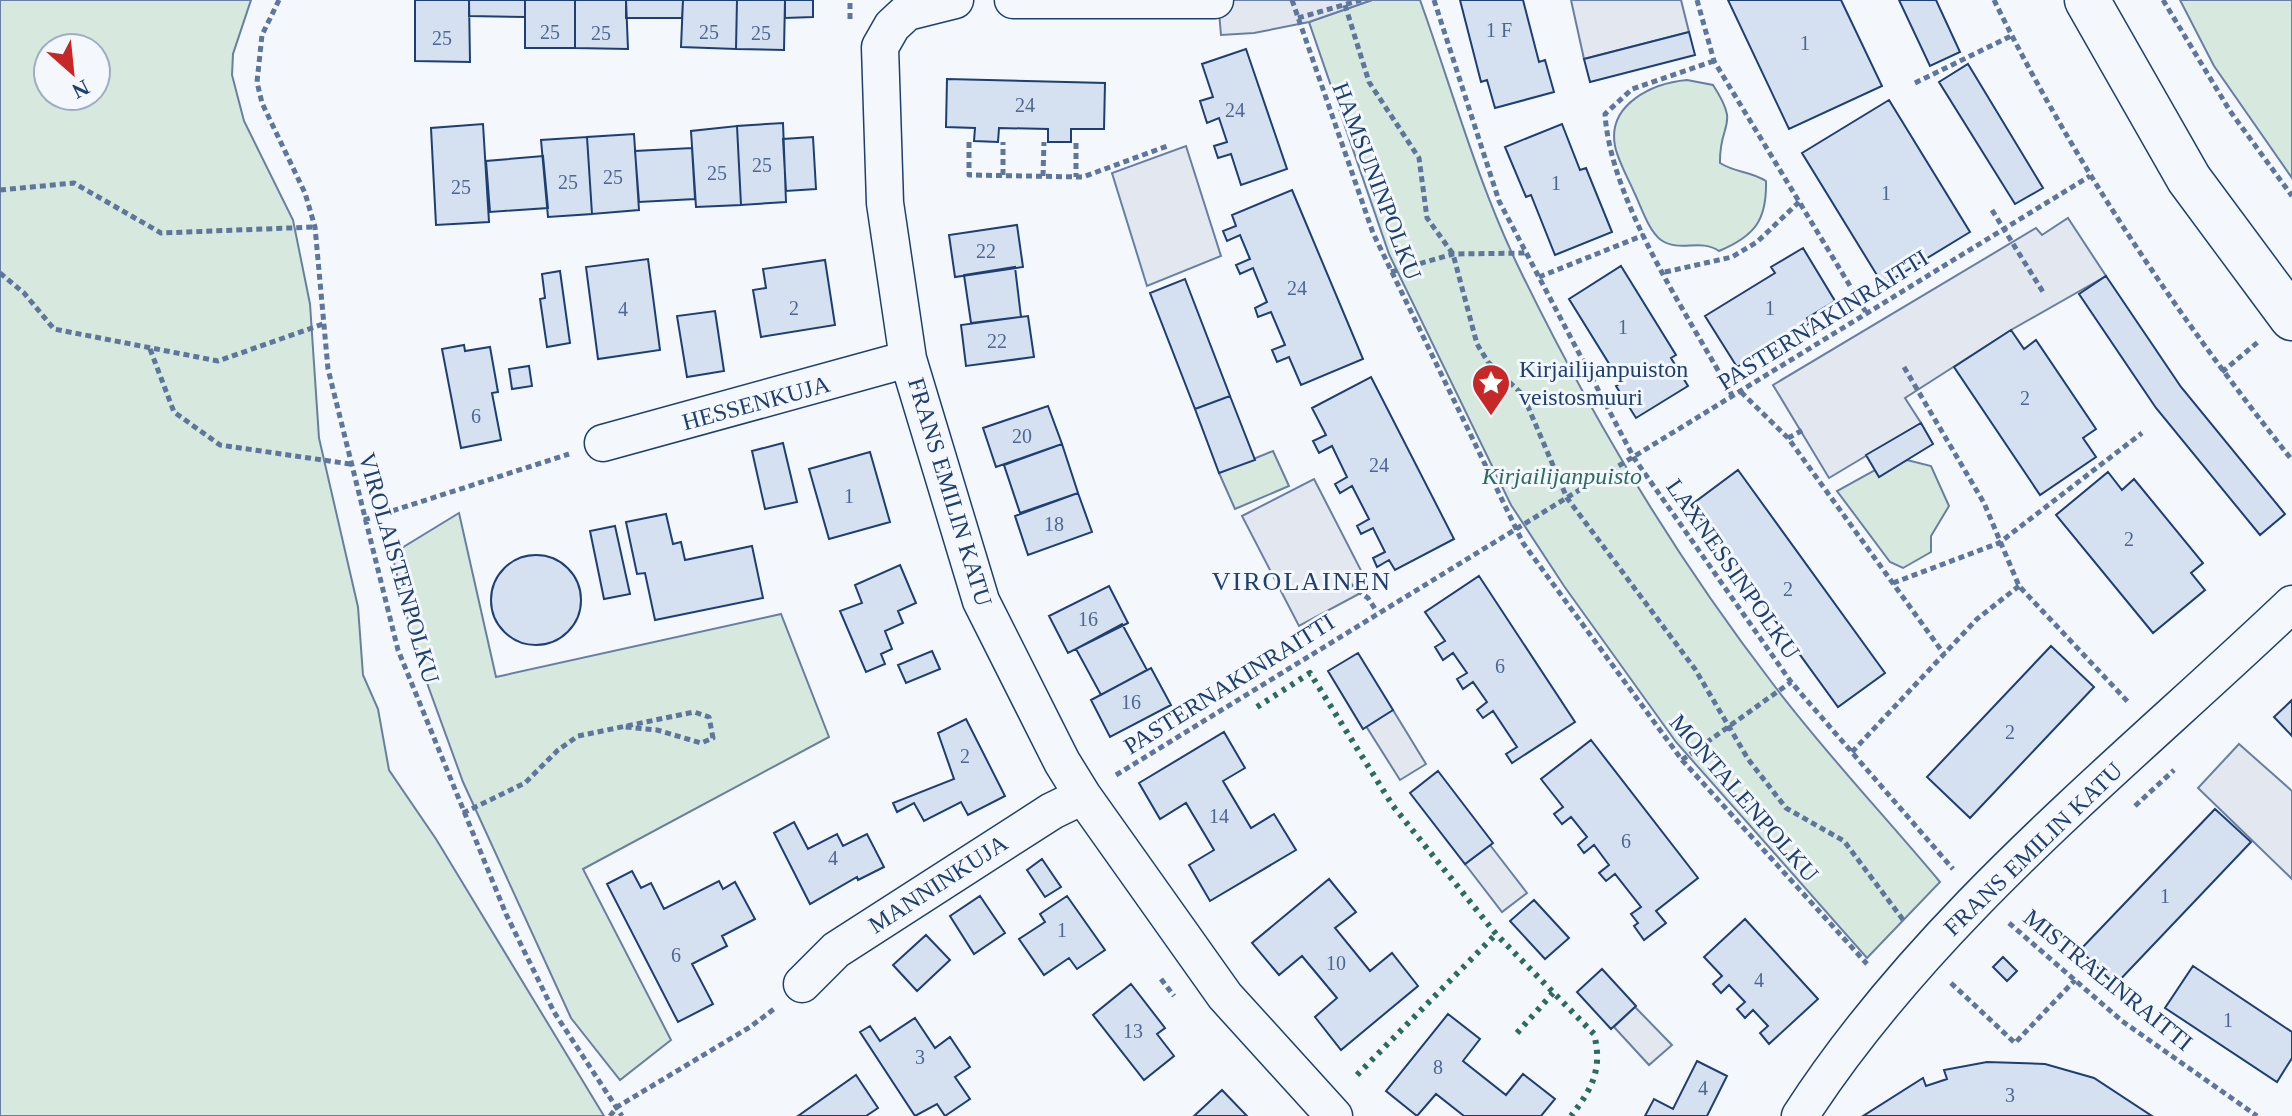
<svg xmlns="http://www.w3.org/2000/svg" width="2292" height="1116" font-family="Georgia,serif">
<rect width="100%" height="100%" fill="#f4f7fb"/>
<path fill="#d7e8df" stroke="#687fa3" stroke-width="2" fill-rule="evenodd" d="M0,0H251L233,54L232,75L244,121L293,220L310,304L319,438L358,607L363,675L378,709L389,770L436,839L604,1116H0ZM48,48H96V96H48Z
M1372,0H1420C1452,89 1477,181 1518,266C1589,413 1673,554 1773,684C1825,753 1885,816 1940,882L1867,958L1676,742L1564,586L1511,505L1389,254L1309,22Z
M2180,0H2292V178L2214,66Z
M1687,80L1713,85C1741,128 1719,121 1720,163C1736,173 1750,171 1766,181C1767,220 1755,236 1719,251C1700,238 1680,253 1661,240C1648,230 1641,206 1634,192C1628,178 1618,161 1615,146C1607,104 1653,83 1687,80Z
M1273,451L1289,486L1235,509L1219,473Z
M1907,460L1931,466L1949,506L1931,536V552L1903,568L1890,562L1837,491L1875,470L1879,476Z
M459,513L496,677L781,614L829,737L583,869L671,1040L620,1080L571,1018L463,782L415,650L392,554Z"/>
<path fill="#e3e8f0" stroke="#687fa3" stroke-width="2" d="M1218,0H1372L1309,22L1254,33L1221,35Z
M1571,0H1681L1689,32L1584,59Z
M1186,146L1221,256L1147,286L1112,173Z
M2068,218L2106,276L2011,330L1905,398L1921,423L1829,478L1773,385L2036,228L2042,235Z
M1314,479L1370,588L1299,626L1242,516Z
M1393,710L1426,764L1400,780L1366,726Z
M2239,744L2292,791V879L2198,788Z
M1490,845L1527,893L1502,912L1465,864Z
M1635,1007L1672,1045L1649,1065L1614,1027Z"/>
<path fill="#d5e0f0" stroke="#1d3f73" stroke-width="2" d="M415,0H469L470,62L415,61Z
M469,0H525V17L469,16Z
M525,0H575V48H525Z
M575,0H626L628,49L575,48Z
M626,0H683L682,18H626Z
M683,0H737L736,49L681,47Z
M737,0H785L784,50L736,49Z
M785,0H813V17L785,18Z
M1460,0H1523L1539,62L1545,60L1554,92L1495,108L1487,80L1481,82Z
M1728,0H1841L1882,86L1789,129Z
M1899,0H1936L1960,52L1930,66Z
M1689,32L1695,55L1590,82L1584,59Z
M1246,49L1287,169L1241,185L1231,154L1218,158L1214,146L1227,142L1219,118L1207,123L1200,101L1213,97L1202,64Z
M1968,64L2043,188L2015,204L1939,82Z
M947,79L1105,83L1104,129H1071V142H1048V129L999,128L998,142L974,141L975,128L946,127Z
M1889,100L1970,232L1883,285L1802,153Z
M783,123L786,202L741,205L737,126Z
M483,124L489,222L436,225L431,128Z
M1562,124L1580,170L1586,168L1612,232L1555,255L1531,195L1526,197L1505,147Z
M737,126L741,205L696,207L691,131Z
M634,134L639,210L592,214L587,137Z
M587,137L592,214L548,217L541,140Z
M813,137L816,189L786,191L783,139Z
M692,148L695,199L639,202L635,151Z
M543,156L548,208L490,212L486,161Z
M1292,190L1363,359L1301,385L1289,357L1277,362L1272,350L1285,345L1271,312L1258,317L1255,308L1267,302L1253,268L1240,274L1236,265L1250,259L1240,235L1227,241L1223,231L1236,226L1232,215Z
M1017,225L1023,267L955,277L949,235Z
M1803,248L1835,301L1807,318L1810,323L1737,367L1705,316L1775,273L1771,267Z
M648,259L660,350L598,359L586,267Z
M825,260L835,325L761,337L753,290L766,288L763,269Z
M1621,266L1676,355L1671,358L1688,386L1636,418L1616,386L1621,383L1569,299Z
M1015,267L1021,317L971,323L964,275Z
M560,271L570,343L547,347L540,299L545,298L542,274Z
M2106,276L2181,387L2285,514L2260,535L2156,408L2079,294Z
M1185,279L1230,396L1195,409L1150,293Z
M715,311L724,371L687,377L677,316Z
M1028,316L1034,357L966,366L961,325Z
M2011,330L2024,349L2036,340L2096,429L2083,438L2096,457L2040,495L1954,367Z
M464,345L465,351L490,347L498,392L492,393L501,440L461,448L442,349Z
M529,366L532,386L512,389L509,369Z
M1371,377L1454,539L1395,570L1389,560L1377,567L1373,558L1385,552L1373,528L1361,534L1357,526L1369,519L1352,486L1340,493L1335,484L1347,477L1332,446L1319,453L1313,441L1326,435L1312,408Z
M1230,396L1255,460L1219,473L1195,409Z
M1048,406L1062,444L996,467L983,428Z
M1921,423L1933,444L1879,477L1866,455Z
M783,443L797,502L765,509L752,451Z
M1062,444L1078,493L1020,513L1004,465Z
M870,452L890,522L829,539L809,469Z
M1738,470L1885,673L1838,707L1691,505Z
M2108,472L2122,490L2134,479L2203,563L2191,573L2205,590L2153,633L2056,515Z
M1078,493L1092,532L1028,555L1015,516Z
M666,514L673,544L681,542L685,560L752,546L763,598L655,620L645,573L637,574L626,522Z
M615,526L630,594L604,599L590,531Z
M491 600a45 45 0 1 1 90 0a45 45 0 1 1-90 0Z
M900,565L916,603L898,611L903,623L885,631L892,649L881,654L885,664L866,672L840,611L862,603L855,585Z
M1479,576L1575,722L1512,763L1506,754L1517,747L1493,711L1483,718L1477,710L1487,702L1473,682L1463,689L1457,679L1467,673L1453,653L1443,660L1435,647L1445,641L1425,612Z
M1109,586L1128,623L1068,653L1049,616Z
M1122,624L1147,670L1101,695L1076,649Z
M2051,646L2094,687L1970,818L1927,777Z
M932,651L940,669L906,683L898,665Z
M1358,653L1393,710L1363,729L1328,671Z
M1151,668L1171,705L1110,737L1091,700Z
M2292,700V736L2274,717Z
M966,719L1005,796L968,815L961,802L924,821L914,803L897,812L893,803L954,779L938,733Z
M1224,732L1245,768L1223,781L1251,828L1274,814L1296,850L1210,901L1189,865L1214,850L1186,803L1160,819L1139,783Z
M1591,740L1698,878L1656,911L1666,923L1644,940L1634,926L1638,923L1631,914L1641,907L1615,874L1606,881L1599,873L1609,865L1594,845L1584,853L1578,845L1587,837L1571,817L1562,824L1554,814L1563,807L1541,779Z
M1438,771L1493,843L1465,864L1410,793Z
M2215,809L2251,842L2115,985L2080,950Z
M794,822L808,849L837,834L843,846L867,834L884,867L858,880L857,877L810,904L774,833Z
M1042,859L1061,887L1045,897L1027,870Z
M632,871L641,888L651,883L664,909L719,881L723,889L735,882L755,919L722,936L727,946L692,964L713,1004L678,1022L607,884Z
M1329,879L1356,912L1335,928L1370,971L1392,953L1418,986L1341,1050L1315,1017L1337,998L1302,956L1279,975L1252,943Z
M980,896L1005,933L974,954L950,916Z
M1067,896L1105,950L1077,969L1069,958L1044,975L1019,939L1045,922L1040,914Z
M1534,900L1569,938L1545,959L1510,921Z
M1745,919L1818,999L1769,1044L1760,1033L1768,1026L1753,1010L1745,1018L1737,1009L1745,1002L1729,985L1721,993L1713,984L1722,976L1704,957Z
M926,935L950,960L917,991L893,965Z
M2003,957L2017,971L2007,981L1993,967Z
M2193,966L2292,1032V1058L2277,1082L2165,1008Z
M1602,969L1636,1006L1611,1029L1577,992Z
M1131,984L1165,1028L1157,1034L1174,1056L1144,1080L1093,1015Z
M1448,1014L1480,1039L1463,1061L1506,1095L1523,1074L1555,1099L1541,1116H1464L1436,1094L1417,1116L1386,1091Z
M915,1018L935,1048L950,1037L970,1067L955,1077L970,1099L945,1116L937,1104L915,1116L860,1032L870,1026L880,1041Z
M1697,1061L1727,1076L1707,1116H1645L1654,1099L1673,1109Z
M1987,1062L2045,1064L2094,1078L2152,1116H1863L1923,1078L1926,1086L1947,1079L1944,1070Z
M856,1075L878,1108L866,1116H798Z
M1222,1090L1247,1116H1194Z"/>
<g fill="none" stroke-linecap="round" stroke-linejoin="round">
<defs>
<path id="street" d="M955,0L907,12L892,26L880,47L885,203L908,359L981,601L1062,762L1083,796L1225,996L1334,1116
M1013,0H1215
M603,443L908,359
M802,984L836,950L1052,811L1083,796
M1800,1116C1927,919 2123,765 2292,604"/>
<path id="secondary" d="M2087,0L2189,179L2292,318"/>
</defs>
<use href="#street" stroke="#1d3f73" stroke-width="39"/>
<use href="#secondary" stroke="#1d3f73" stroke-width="47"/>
<path stroke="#5e769c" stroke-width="5" stroke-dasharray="6 4" stroke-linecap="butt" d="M279,0L262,35L257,82L262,103L305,193L315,227L328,369L398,650L506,914L554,1012L622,1116
M1292,0L1373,233L1523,543L1682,760L1867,964
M1434,0L1499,201L1634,458L1791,682L1953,869
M1697,0L1714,61L1867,314
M1994,0C2075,165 2178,317 2292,460
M2163,0L2230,111L2292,196
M1345,5L1369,82L1419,158L1427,218L1453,254L1477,344L1488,362L1523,395L1567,498L1695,669L1748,759L1786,808L1844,841L1904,921
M1298,18L1361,0
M850,19V0
M1714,61L1632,89L1605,114C1611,204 1689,316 1733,397
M1915,83L2011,36
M969,142V175L1083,177L1170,145
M1076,143V177
M1003,175V142
M1043,176L1044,142
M0,190L74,183L161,233L315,227
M1992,210L2043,292
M1391,272L1453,254L1526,253
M1665,272L1732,257L1757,242L1799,202
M0,273L24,293L54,329L218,361L326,323
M1539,277L1644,235
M150,349L174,412L220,445L350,464
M1904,367L1984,503L2019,586L2129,703
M2222,372L2258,342
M1741,392L1788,438L1944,654
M1788,438L1803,430
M364,520L569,454
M1893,583L1999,543L2142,433
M1349,584L1368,598L1377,612
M1852,752L1977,619L2019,586
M1682,760L1791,682
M1116,775L2090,176
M2135,806L2174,770
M463,813L525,783L558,750L578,736L694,712L709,717L713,738L701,743L657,730L625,727
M2009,923L2122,1021L2257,1116
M1161,979L1174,996
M1951,983L2015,1043L2075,980
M610,1116L617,1107L750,1027L774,1009"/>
<use href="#street" stroke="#f4f7fb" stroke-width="36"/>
<use href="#secondary" stroke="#f4f7fb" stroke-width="44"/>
<path stroke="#2c6c60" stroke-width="6" stroke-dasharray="4 6" stroke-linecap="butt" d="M1257,707L1310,673L1393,806L1496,934L1594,1034C1603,1069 1592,1089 1571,1116
M1517,1033L1553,993
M1357,1075L1496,934"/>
</g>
<defs>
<symbol id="sight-pin" viewBox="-11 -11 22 30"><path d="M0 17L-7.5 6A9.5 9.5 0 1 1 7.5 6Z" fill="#c62828" stroke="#f4f7fb"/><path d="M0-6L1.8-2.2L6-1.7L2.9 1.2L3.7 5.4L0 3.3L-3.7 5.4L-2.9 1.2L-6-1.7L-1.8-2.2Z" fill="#fff"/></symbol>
</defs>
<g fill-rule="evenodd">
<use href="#sight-pin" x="1469" y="361" width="44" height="60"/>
</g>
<g text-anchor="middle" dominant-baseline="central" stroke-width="6" stroke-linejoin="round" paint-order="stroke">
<g font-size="20" fill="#4b6792">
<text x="1499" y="30">1 F</text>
<text x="550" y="32">25</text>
<text x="709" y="32">25</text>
<text x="601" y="33">25</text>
<text x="761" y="33">25</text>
<text x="442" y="38">25</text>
<text x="1805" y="43">1</text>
<text x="1025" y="105">24</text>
<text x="1235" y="110">24</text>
<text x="762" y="165">25</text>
<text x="717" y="173">25</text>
<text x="613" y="177">25</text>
<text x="568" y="182">25</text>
<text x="1556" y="183">1</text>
<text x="461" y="187">25</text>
<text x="1886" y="193">1</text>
<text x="986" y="251">22</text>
<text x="1297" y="288">24</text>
<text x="794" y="308">2</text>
<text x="1770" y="308">1</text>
<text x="623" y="309">4</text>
<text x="1623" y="327">1</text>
<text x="997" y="341">22</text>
<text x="2025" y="398">2</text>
<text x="476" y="416">6</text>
<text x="1022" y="436">20</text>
<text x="1379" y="465">24</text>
<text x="849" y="496">1</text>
<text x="1054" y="524">18</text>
<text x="2129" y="539">2</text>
<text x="1788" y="589">2</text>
<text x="1088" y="619">16</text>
<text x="1500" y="666">6</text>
<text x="1131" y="702">16</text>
<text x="2010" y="732">2</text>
<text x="965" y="756">2</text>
<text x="1219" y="816">14</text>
<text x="1626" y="841">6</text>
<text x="833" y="858">4</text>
<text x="2165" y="896">1</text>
<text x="1062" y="930">1</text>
<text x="676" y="955">6</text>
<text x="1336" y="963">10</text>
<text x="1759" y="980">4</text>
<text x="2228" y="1020">1</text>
<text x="1133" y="1031">13</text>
<text x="920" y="1057">3</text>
<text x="1438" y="1067">8</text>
<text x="1703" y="1088">4</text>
<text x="2010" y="1095">3</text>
</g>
<g font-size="24" fill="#1d3f73" stroke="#f4f7fb">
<text transform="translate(1377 181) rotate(69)">HAMSUNINPOLKU</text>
<text transform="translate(1823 320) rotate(-32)">PASTERNAKINRAITTI</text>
<text transform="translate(756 403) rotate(-15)">HESSENKUJA</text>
<text transform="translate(950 492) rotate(73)">FRANS EMILIN KATU</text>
<text transform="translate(399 568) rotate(74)">VIROLAISTENPOLKU</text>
<text transform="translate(1733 569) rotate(55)">LAXNESSINPOLKU</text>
<text transform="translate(1229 684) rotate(-32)">PASTERNAKINRAITTI</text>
<text transform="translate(1744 798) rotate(49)">MONTALENPOLKU</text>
<text transform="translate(2033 849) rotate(-44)">FRANS EMILIN KATU</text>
<text transform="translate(938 884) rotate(-33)">MANNINKUJA</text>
<text transform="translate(2108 980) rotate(39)">MISTRALINRAITTI</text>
</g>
<g font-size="24" fill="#1d3f73" stroke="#f4f7fb" text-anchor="start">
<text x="1519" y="369">Kirjailijanpuiston<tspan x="1519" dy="28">veistosmuuri</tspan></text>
</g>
<g font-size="24" font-style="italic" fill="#2c6c60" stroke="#f4f7fb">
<text x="1562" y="476">Kirjailijanpuisto</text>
</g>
<g font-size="26" letter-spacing="2" fill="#1d3f73" stroke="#f4f7fb">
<text x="1302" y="581">VIROLAINEN</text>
</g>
</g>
<g transform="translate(72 72) rotate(153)"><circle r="38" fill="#f4f7fb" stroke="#9eadc5" stroke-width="2"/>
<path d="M0-6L14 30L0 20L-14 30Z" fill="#c62828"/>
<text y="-12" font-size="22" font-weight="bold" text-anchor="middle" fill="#1d3f73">N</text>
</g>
</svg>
